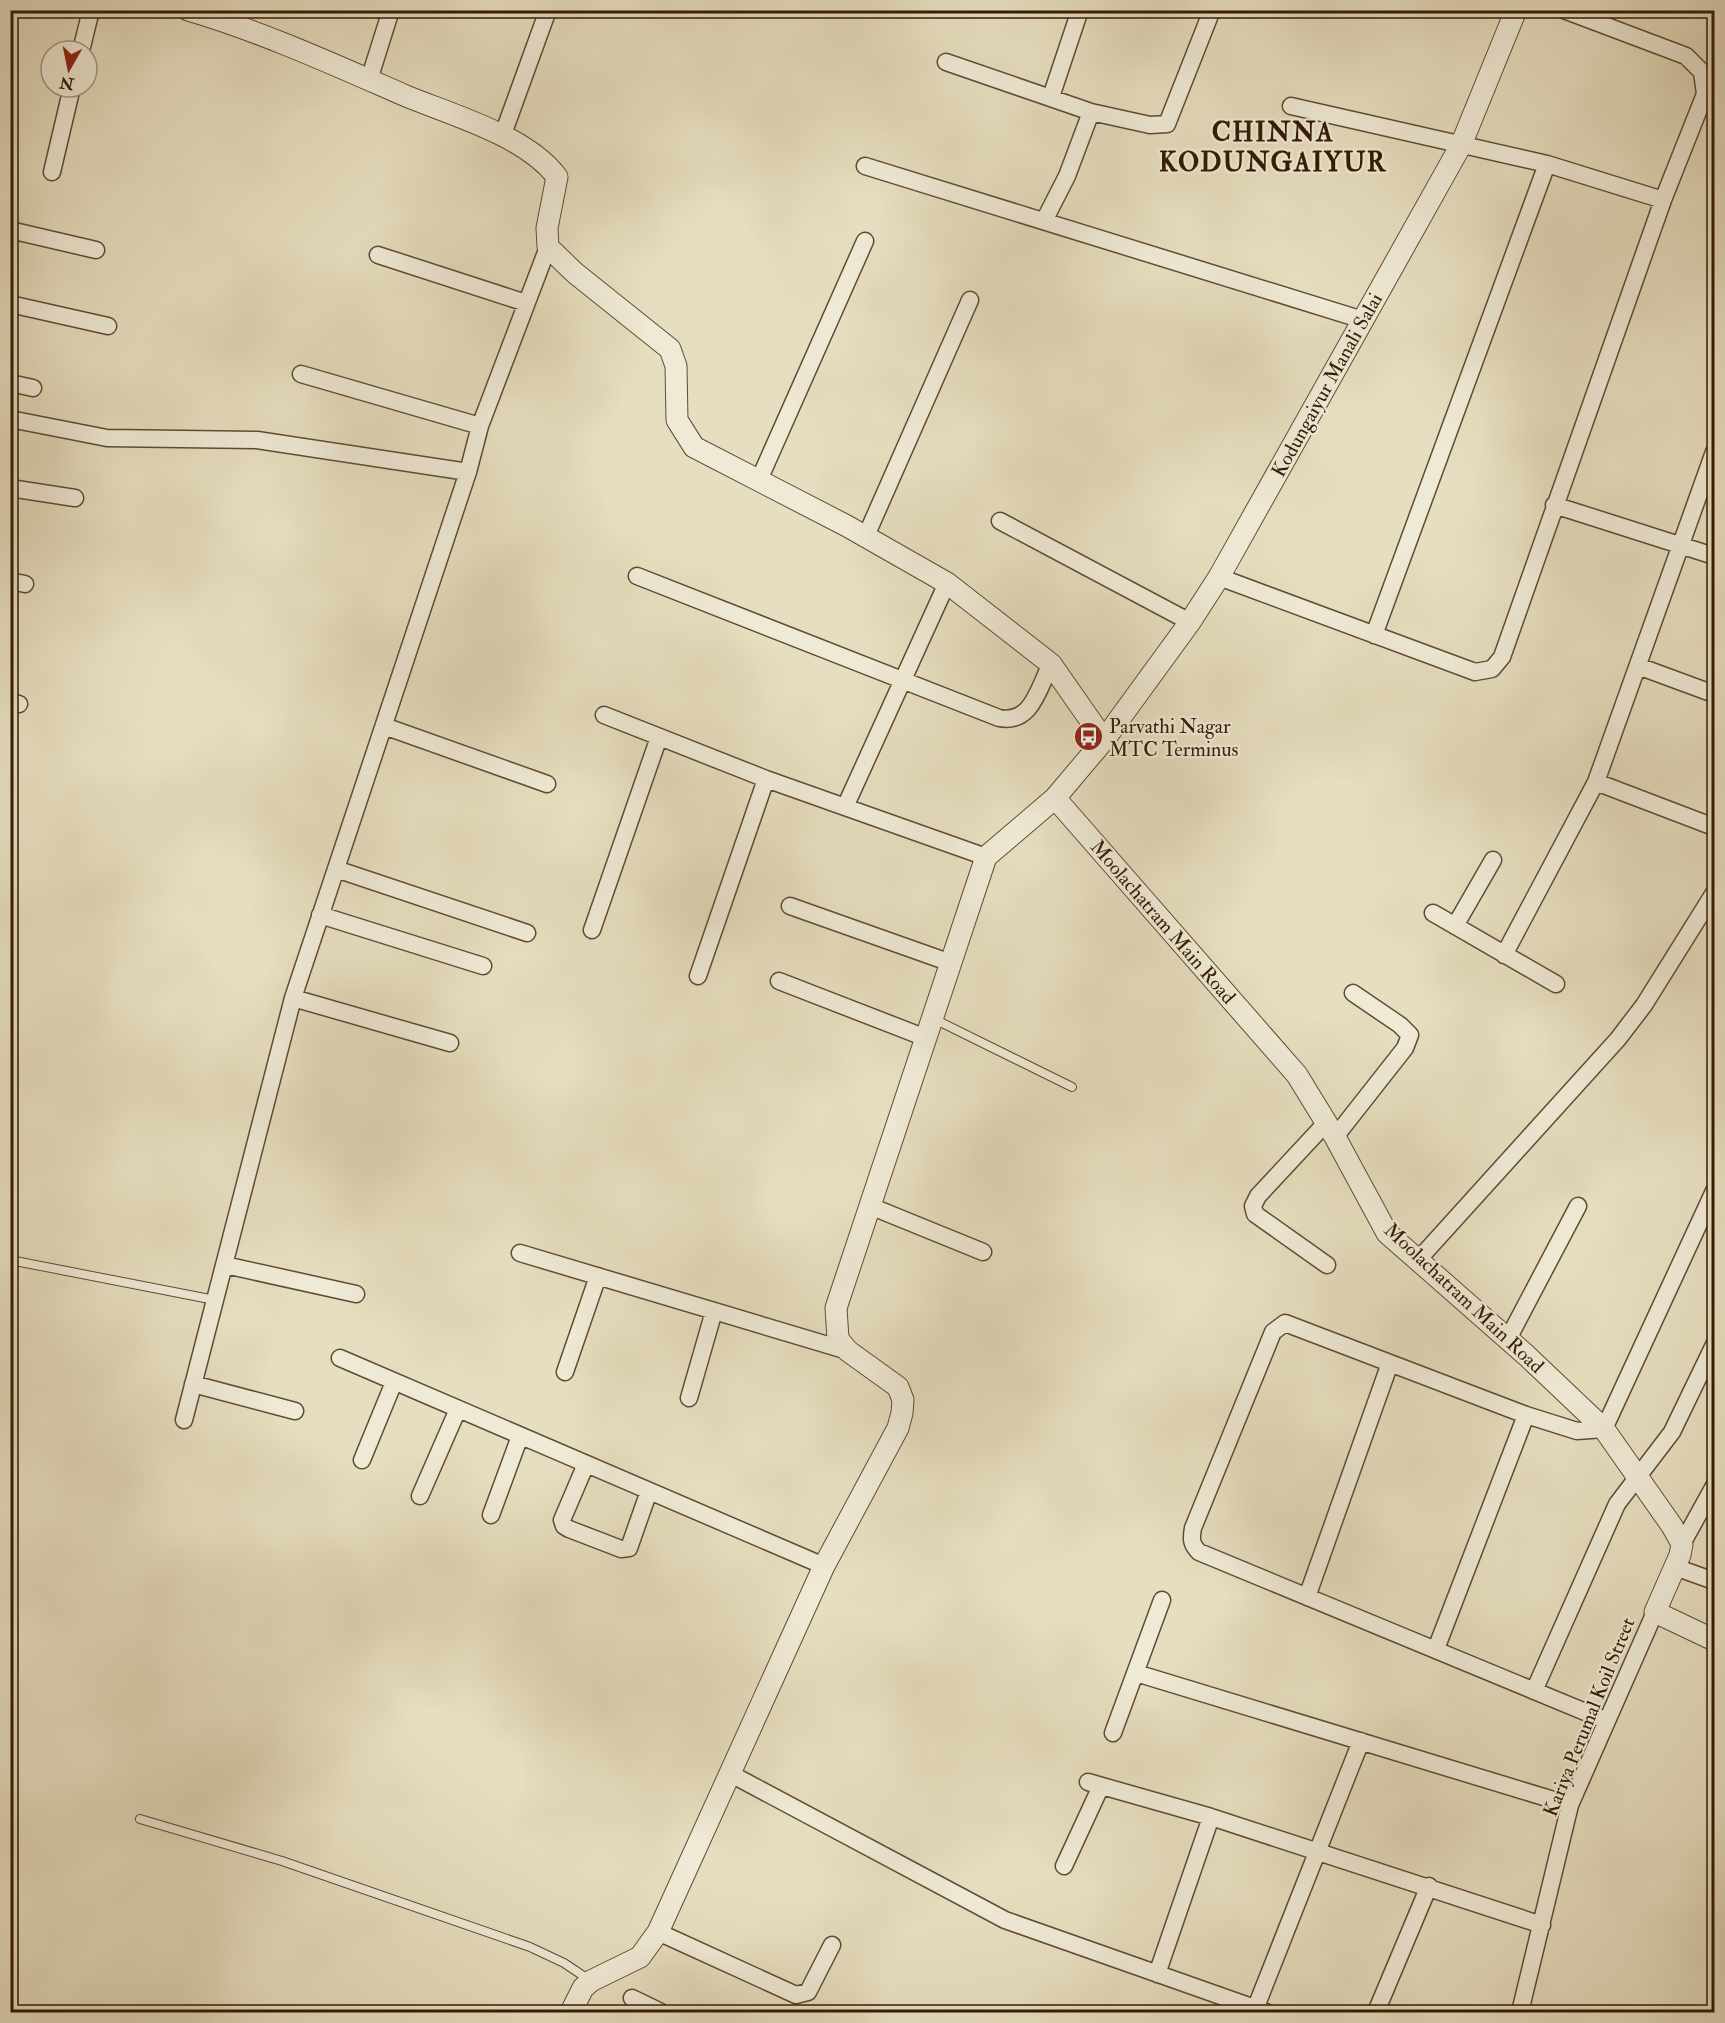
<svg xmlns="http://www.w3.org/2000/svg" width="1725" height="2023" font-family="'IM FELL Double Pica',serif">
<rect width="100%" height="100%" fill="#e6dec0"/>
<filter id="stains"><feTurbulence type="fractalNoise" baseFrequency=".00333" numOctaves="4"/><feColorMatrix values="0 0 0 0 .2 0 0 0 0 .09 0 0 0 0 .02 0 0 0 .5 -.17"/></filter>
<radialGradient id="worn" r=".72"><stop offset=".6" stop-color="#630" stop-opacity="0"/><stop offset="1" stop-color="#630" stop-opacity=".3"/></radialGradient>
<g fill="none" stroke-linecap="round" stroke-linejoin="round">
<defs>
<path id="service" d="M932,1018L1072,1087
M10,1260L215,1300
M140,1819L282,1861L530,1947L564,1963L591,1981"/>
<path id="minor" d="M81,51L91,10
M946,62L1091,112L1150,125L1167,124L1212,10
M369,80L391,10
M1051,97L1080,10
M1291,106L1547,164L1663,200
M502,137L548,10
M865,166L1363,320
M52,172L72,87
M1044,221L1067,176L1091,112
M10,230L96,250
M378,255L526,303
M10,304L108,326
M301,374L480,426
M10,383L33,388
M10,419L107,438L257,440L468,472
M759,480L865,241
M10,488L75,498
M1554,505L1714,556
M1000,521L1190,622
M866,536L970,300
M637,576L999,718C1032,724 1038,689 1051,664
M1219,577L1475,672L1492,669L1502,657L1663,200L1705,94L1702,72L1686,56L1564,10
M10,581L25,584
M1374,635L1547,164
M1638,666L1714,694
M10,702L19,704
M604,715L766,779L986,857
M384,726L547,784
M1596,782L1714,827
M845,807L947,583
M336,869L527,933
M790,906L951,963
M1433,913L1556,984
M320,915L483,966
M1455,926L1493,860
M592,930L659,737
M1504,955L1596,782L1714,452
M698,976L766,779
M779,981L926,1038
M293,998L450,1043
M1325,1124L1258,1196L1253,1206L1255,1214L1327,1265
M1335,1137L1405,1048L1410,1035L1400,1025L1353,993
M870,1206L983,1252
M520,1253L848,1351
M1418,1260L1618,1039L1644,1005L1714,893
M225,1265L356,1294
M1508,1339L1578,1206
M340,1358L824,1566
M565,1372L598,1276
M193,1384L295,1411
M689,1398L714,1311
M184,1420L293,998L468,472L480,426L548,247
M362,1460L394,1382
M586,1464L562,1520L564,1526L569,1529L621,1549L629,1548L649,1491
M420,1496L458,1409
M491,1515L520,1436
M1682,1544L1714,1486
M1675,1567L1714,1581
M1307,1597L1390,1363
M1436,1649L1526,1415
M1136,1673L1570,1805
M1534,1691L1617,1504L1672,1432L1714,1345
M1607,1721L1199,1552C1191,1544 1191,1539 1193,1528L1273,1332L1285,1323L1526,1415L1577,1431L1604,1429L1714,1191
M1113,1733L1162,1600
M729,1773L1005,1920L1266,2012
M1088,1782L1211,1817L1542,1925
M1064,1866L1101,1786
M658,1932L796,1995L808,1992L832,1945
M1157,1974L1211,1817
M632,1998L661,2012
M1254,2012L1361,1741
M1376,2012L1429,1886
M1520,2012L1570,1805L1655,1612"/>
<path id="tertiary" d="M188,10C263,32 335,65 406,96C452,115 527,136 557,177L547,228L548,247L575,273L670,349L676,366L677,420L694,447L847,526L947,583L1051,664L1104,740
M1055,798L1297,1075L1335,1137L1387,1233L1526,1355L1604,1429L1672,1526L1682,1544L1680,1555L1655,1612L1714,1640
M571,2012L583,1988L591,1981L640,1957L658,1932L824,1566L898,1428L902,1413L903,1400L898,1387L848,1351L838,1339L836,1308L986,857L1055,798L1104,740L1190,622L1219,577L1461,145L1516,10"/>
</defs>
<use href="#service" stroke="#604b33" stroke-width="10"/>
<use href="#minor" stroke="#604b33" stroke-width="19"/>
<use href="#tertiary" stroke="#604b33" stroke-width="23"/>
<use href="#service" stroke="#efead6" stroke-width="8"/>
<use href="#minor" stroke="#efead6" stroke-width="16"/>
<use href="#tertiary" stroke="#efead6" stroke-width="21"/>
</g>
<defs>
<symbol id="bus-disc" viewBox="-11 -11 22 22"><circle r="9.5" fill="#8f2418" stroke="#efead6"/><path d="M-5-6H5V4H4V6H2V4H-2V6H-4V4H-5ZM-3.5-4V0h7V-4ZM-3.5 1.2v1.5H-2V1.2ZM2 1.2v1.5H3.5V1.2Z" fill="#fff"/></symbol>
</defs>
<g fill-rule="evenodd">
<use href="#bus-disc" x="1072" y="720" width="33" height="33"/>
</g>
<g text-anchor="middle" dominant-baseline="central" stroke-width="4.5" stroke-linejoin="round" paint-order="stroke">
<g font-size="20" fill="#341a04" stroke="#efead6">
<text transform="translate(1327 385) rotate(-61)">Kodungaiyur Manali Salai</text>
<text transform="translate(1163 922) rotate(49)">Moolachatram Main Road</text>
<text transform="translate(1464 1298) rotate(43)">Moolachatram Main Road</text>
<text transform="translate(1589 1717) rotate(-68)">Kariya Perumal Koil Street</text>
</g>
<g font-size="20" fill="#341a04" stroke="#efead6" text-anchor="start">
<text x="1109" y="726">Parvathi Nagar<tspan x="1109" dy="23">MTC Terminus</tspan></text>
</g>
<g font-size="26" font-weight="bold" letter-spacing="1.5" fill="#341a04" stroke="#efead6">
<text x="1273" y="133">CHINNA<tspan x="1273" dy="30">KODUNGAIYUR</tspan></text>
</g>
</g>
<rect width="1725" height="2023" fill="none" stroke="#e6dec0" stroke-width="36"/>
<rect x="12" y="12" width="1701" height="1999" fill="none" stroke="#341a04" stroke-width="3"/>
<rect x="18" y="18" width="1689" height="1987" fill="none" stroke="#341a04" stroke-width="1.5"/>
<g transform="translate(69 69) rotate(189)"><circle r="28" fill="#efead6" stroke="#a49782" stroke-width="1.5"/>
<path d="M0-4.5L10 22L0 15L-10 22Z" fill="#8f2418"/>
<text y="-9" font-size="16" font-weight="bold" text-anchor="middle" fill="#341a04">N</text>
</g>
<rect width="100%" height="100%" filter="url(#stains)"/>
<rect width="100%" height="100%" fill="url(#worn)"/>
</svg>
